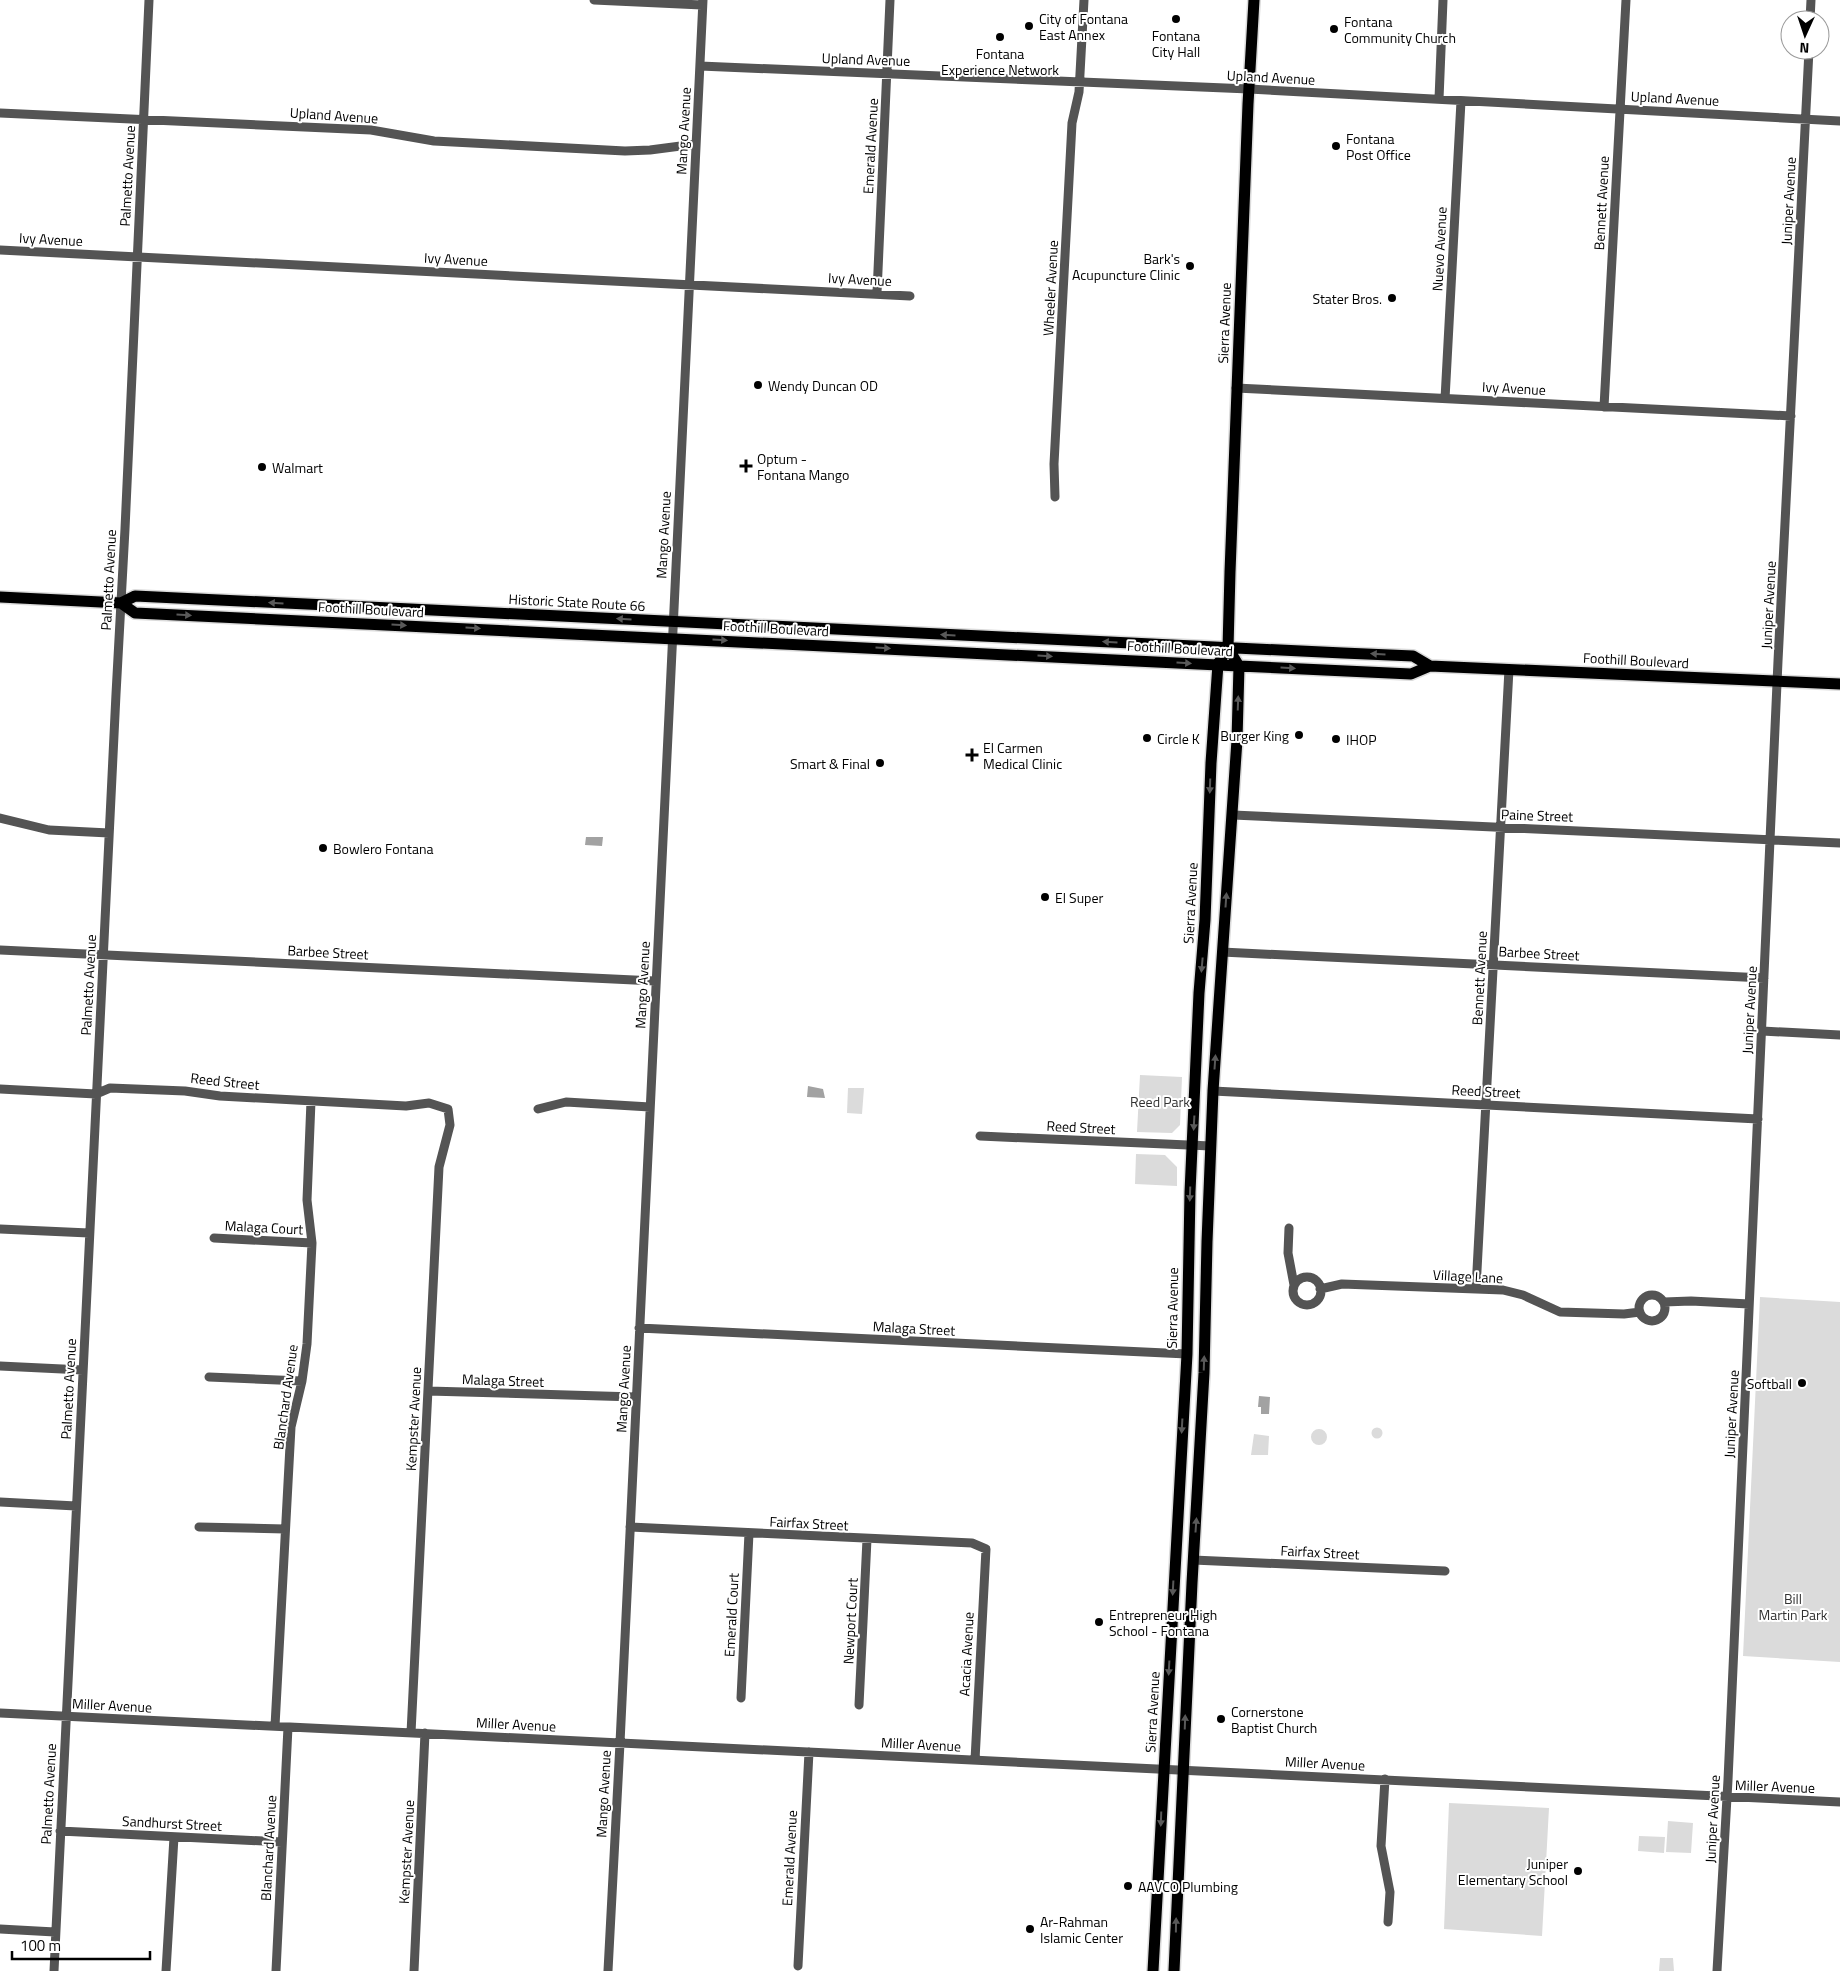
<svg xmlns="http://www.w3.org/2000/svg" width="1840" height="1971" font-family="'Titillium Web',sans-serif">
<rect width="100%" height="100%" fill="#fff"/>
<path fill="#dbdbdb" d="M1140,1075L1182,1077L1180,1125L1172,1133L1137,1132Z
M848,1088H864L862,1114L847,1113Z
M1136,1154L1165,1155L1177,1167V1186L1135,1184Z
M1760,1297L1840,1302V1662L1743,1656Z
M1371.5 1433a5.5 5.5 0 1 1 11 0a5.5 5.5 0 1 1-11 0Z
M1311 1437a8 8 0 1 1 16 0a8 8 0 1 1-16 0Z
M1254,1434L1269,1436L1268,1455H1251Z
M1449,1803L1549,1808L1542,1936L1444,1929Z
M1668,1821L1693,1823L1691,1853L1666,1852Z
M1639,1836L1665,1837L1664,1853L1638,1851Z
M1660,1958H1673L1674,1971H1659Z"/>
<path fill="#a2a2a2" d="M586,837H603L602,846L585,845Z
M808,1086L823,1089L825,1098L807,1097Z
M1259,1396L1270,1397L1269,1414H1261V1407H1258Z"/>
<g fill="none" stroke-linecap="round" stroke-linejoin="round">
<defs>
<path id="major" d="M0,597L121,603L135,613L1239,666L1411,674L1430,666L1840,684
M121,603L135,596L1343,653L1413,656L1430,666
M1153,1971L1187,1354L1190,1192L1199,993L1205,920L1211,763L1218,664L1228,648
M1174,1971L1192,1583L1204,1373L1207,1242L1213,1091L1237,740L1239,666L1228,648L1230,572L1248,104L1254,0"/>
</defs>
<use href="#major" stroke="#dbdbdb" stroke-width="14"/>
<path stroke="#545454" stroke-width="9" d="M594,0L702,5
M1810,20L1811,0
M700,66L1249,89L1840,121
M1439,99L1443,0
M0,113L371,130L434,141L625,151L650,150L696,144
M0,250L910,296
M877,293L890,0
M1236,388L1791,416
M1445,399L1461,101
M1604,407L1626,0
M1055,497L1054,464L1072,123L1079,92L1084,0
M1233,815L1840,843
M0,818L49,830L109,833
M0,950L655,981
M1222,952L1764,978
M1762,1031L1840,1035
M0,1089L96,1094L110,1088L185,1091L220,1096L406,1106L429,1103L448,1109L450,1125L439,1167L411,1733
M1213,1091L1758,1119
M538,1109L566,1102L650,1107
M980,1136L1211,1146
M1289,1228L1288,1253L1294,1285
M0,1229L89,1233
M214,1238L312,1243
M1293 1291a14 14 0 1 1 28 0a14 14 0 1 1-28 0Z
M1320,1289L1342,1284L1503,1290L1523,1295L1560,1312L1624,1314L1640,1312
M1476,1289L1509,669
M1639 1308a13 13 0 1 1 26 0a13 13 0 1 1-26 0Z
M1664,1302L1691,1301L1749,1304
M639,1328L1187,1354
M0,1366L83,1370
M209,1377L302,1381
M428,1391L636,1397
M0,1502L76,1506
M199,1527L285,1529
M630,1527L972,1543L986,1549L975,1760
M1193,1560L1445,1571
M741,1698L749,1533
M859,1705L867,1539
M0,1713L1840,1802
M275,1726L291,1427L302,1381L307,1344L312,1243L307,1200L311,1101
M1385,1779L1381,1846L1390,1892L1388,1922
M60,1831L282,1842
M0,1929L55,1932
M798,1966L809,1752
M54,1971L116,694L125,529L149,0
M166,1971L174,1837
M276,1971L288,1727
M414,1971L425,1733
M608,1971L620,1743L703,0
M1717,1971L1728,1780L1778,661L1809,50"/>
<use href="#major" stroke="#000" stroke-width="11"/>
</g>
<defs><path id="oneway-solid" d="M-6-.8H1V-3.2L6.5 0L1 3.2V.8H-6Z" transform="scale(1.25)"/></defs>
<g fill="#595959">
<use href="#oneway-solid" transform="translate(276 603) rotate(-177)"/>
<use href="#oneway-solid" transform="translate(184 615) rotate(3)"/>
<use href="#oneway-solid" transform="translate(624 619) rotate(-177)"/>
<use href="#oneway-solid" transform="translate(399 625) rotate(3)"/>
<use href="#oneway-solid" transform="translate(473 628) rotate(3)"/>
<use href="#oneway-solid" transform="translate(948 635) rotate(-177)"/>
<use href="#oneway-solid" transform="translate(720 640) rotate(3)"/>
<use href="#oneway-solid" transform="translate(1110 642) rotate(-177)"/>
<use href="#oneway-solid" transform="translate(883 648) rotate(3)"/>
<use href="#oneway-solid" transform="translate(1378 654) rotate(-177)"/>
<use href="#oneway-solid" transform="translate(1045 656) rotate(3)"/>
<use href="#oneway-solid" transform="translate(1184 663) rotate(3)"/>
<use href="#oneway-solid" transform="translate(1288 668) rotate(3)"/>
<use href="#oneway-solid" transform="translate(1238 703) rotate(-88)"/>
<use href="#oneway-solid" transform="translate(1210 786) rotate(92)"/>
<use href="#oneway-solid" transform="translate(1226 900) rotate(-86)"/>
<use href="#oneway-solid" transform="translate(1202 965) rotate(95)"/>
<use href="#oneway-solid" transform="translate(1215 1062) rotate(-86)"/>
<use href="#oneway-solid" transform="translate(1194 1123) rotate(93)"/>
<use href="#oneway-solid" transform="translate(1190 1194) rotate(92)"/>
<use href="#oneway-solid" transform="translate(1204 1363) rotate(-88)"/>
<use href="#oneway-solid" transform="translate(1182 1426) rotate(93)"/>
<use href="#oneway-solid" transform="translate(1196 1525) rotate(-86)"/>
<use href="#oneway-solid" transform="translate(1173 1588) rotate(93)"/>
<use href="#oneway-solid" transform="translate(1169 1668) rotate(93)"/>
<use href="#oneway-solid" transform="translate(1185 1722) rotate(-88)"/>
<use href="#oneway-solid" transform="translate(1161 1819) rotate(92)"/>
<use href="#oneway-solid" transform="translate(1176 1925) rotate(-89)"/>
</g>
<g fill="#000" stroke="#fff" stroke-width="2">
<circle cx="1176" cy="19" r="5"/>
<circle cx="1029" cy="26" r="5"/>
<circle cx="1334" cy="29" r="5"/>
<circle cx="1000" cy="37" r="5"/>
<circle cx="1336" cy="146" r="5"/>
<circle cx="1190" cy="266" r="5"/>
<circle cx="1392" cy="298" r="5"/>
<circle cx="758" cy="385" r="5"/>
<path d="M743.5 458.5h5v5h5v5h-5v5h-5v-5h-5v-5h5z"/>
<circle cx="262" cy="467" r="5"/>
<circle cx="1299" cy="735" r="5"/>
<circle cx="1147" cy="738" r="5"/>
<circle cx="1336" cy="739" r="5"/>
<path d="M969.5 747.5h5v5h5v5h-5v5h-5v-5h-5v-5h5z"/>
<circle cx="880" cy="763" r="5"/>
<circle cx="323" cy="848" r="5"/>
<circle cx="1045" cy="897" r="5"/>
<circle cx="1802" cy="1383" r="5"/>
<circle cx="1099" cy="1622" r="5"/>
<circle cx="1221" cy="1719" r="5"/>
<circle cx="1578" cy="1871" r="5"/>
<circle cx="1128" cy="1886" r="5"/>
<circle cx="1030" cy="1929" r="5"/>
</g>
<g text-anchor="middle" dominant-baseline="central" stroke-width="4" stroke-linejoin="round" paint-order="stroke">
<g font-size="14" fill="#000" stroke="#fff" text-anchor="start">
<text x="1039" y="18">City of Fontana<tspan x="1039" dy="16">East Annex</tspan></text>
<text x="1344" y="21">Fontana<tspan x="1344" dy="16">Community Church</tspan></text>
<text x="1176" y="35" text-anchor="middle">Fontana<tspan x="1176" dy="16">City Hall</tspan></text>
<text x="1000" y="53" text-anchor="middle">Fontana<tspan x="1000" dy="16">Experience Network</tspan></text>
<text x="1346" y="138">Fontana<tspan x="1346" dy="16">Post Office</tspan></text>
<text x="1180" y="258" text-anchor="end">Bark's<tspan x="1180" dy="16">Acupuncture Clinic</tspan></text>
<text x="1382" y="298" text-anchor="end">Stater Bros.</text>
<text x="768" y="385">Wendy Duncan OD</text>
<text x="757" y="458">Optum -<tspan x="757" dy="16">Fontana Mango</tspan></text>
<text x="272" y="467">Walmart</text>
<text x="1289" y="735" text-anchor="end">Burger King</text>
<text x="1157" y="738">Circle K</text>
<text x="1346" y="739">IHOP</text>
<text x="983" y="747">El Carmen<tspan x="983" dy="16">Medical Clinic</tspan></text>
<text x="870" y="763" text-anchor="end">Smart &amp; Final</text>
<text x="333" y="848">Bowlero Fontana</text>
<text x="1055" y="897">El Super</text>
<text x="1792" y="1383" text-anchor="end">Softball</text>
<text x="1109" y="1614">Entrepreneur High<tspan x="1109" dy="16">School - Fontana</tspan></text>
<text x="1231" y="1711">Cornerstone<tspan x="1231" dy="16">Baptist Church</tspan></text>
<text x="1568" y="1863" text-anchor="end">Juniper<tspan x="1568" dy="16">Elementary School</tspan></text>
<text x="1138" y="1886">AAVCO Plumbing</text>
<text x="1040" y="1921">Ar-Rahman<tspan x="1040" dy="16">Islamic Center</tspan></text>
</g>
<g font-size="14" fill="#000" stroke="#fff">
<text transform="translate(866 59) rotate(2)">Upland Avenue</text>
<text transform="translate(1271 77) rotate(3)">Upland Avenue</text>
<text transform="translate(1675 98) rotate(3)">Upland Avenue</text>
<text transform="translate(334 115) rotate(4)">Upland Avenue</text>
<text transform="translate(683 131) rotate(-87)">Mango Avenue</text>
<text transform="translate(870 146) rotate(-87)">Emerald Avenue</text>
<text transform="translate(127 176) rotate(-87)">Palmetto Avenue</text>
<text transform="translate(1788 201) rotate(-87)">Juniper Avenue</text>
<text transform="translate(1601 203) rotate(-87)">Bennett Avenue</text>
<text transform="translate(51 239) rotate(3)">Ivy Avenue</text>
<text transform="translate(1439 249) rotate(-87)">Nuevo Avenue</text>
<text transform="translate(456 259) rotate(3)">Ivy Avenue</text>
<text transform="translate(860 279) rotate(3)">Ivy Avenue</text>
<text transform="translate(1050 288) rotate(-87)">Wheeler Avenue</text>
<text transform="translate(1224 323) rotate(-88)">Sierra Avenue</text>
<text transform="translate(1514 388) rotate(3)">Ivy Avenue</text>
<text transform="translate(663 535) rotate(-87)">Mango Avenue</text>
<text transform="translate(108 580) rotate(-87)">Palmetto Avenue</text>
<text transform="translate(577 602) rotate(3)">Historic State Route 66</text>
<text transform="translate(1768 605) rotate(-87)">Juniper Avenue</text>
<text transform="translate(371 609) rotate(3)">Foothill Boulevard</text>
<text transform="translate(776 628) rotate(3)">Foothill Boulevard</text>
<text transform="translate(1180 648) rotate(3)">Foothill Boulevard</text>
<text transform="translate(1636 660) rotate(3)">Foothill Boulevard</text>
<text transform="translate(1537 815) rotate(2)">Paine Street</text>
<text transform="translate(1190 903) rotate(-87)">Sierra Avenue</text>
<text transform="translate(328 952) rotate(3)">Barbee Street</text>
<text transform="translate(1539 953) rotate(3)">Barbee Street</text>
<text transform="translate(1479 978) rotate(-87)">Bennett Avenue</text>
<text transform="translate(88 985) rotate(-87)">Palmetto Avenue</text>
<text transform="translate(642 985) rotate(-87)">Mango Avenue</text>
<text transform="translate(1749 1010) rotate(-87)">Juniper Avenue</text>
<text transform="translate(225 1081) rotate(6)">Reed Street</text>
<text transform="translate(1486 1091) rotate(3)">Reed Street</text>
<text transform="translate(1081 1127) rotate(3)">Reed Street</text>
<text transform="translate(264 1227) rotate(3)">Malaga Court</text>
<text transform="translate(1468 1276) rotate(3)">Village Lane</text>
<text transform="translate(1172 1308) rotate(-89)">Sierra Avenue</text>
<text transform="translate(914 1328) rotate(3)">Malaga Street</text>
<text transform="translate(503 1380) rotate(2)">Malaga Street</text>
<text transform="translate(68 1389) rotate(-87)">Palmetto Avenue</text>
<text transform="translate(623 1389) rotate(-87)">Mango Avenue</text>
<text transform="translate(285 1397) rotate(-82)">Blanchard Avenue</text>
<text transform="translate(1731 1414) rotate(-87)">Juniper Avenue</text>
<text transform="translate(413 1419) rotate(-87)">Kempster Avenue</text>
<text transform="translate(809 1523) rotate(3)">Fairfax Street</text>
<text transform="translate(1320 1552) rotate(3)">Fairfax Street</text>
<text transform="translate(731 1615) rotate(-87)">Emerald Court</text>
<text transform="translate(850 1621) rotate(-87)">Newport Court</text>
<text transform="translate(966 1654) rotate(-87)">Acacia Avenue</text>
<text transform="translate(112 1705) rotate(3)">Miller Avenue</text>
<text transform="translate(1152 1712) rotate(-87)">Sierra Avenue</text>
<text transform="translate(516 1724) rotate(3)">Miller Avenue</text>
<text transform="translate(921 1744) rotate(3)">Miller Avenue</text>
<text transform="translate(1325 1763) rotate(3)">Miller Avenue</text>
<text transform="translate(1775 1786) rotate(2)">Miller Avenue</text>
<text transform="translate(48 1794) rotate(-87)">Palmetto Avenue</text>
<text transform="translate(603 1794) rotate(-87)">Mango Avenue</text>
<text transform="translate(1712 1819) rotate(-87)">Juniper Avenue</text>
<text transform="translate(172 1823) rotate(3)">Sandhurst Street</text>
<text transform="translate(268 1848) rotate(-87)">Blanchard Avenue</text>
<text transform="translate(406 1852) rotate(-87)">Kempster Avenue</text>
<text transform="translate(789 1858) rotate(-87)">Emerald Avenue</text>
</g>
<g font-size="14" fill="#323232" stroke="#fff">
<text x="1160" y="1101">Reed Park</text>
<text x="1793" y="1598">Bill<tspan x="1793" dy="16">Martin Park</tspan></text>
</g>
</g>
<g transform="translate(1805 35) rotate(183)"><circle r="24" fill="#ffffff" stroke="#999999"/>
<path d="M0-4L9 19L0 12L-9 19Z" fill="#000000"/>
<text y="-8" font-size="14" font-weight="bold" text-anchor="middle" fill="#000000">N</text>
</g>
<path d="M12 1951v8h138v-8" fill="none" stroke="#000000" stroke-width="2.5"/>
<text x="20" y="1951" font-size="15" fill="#000000" stroke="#ffffff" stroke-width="4" paint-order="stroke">100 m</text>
</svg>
